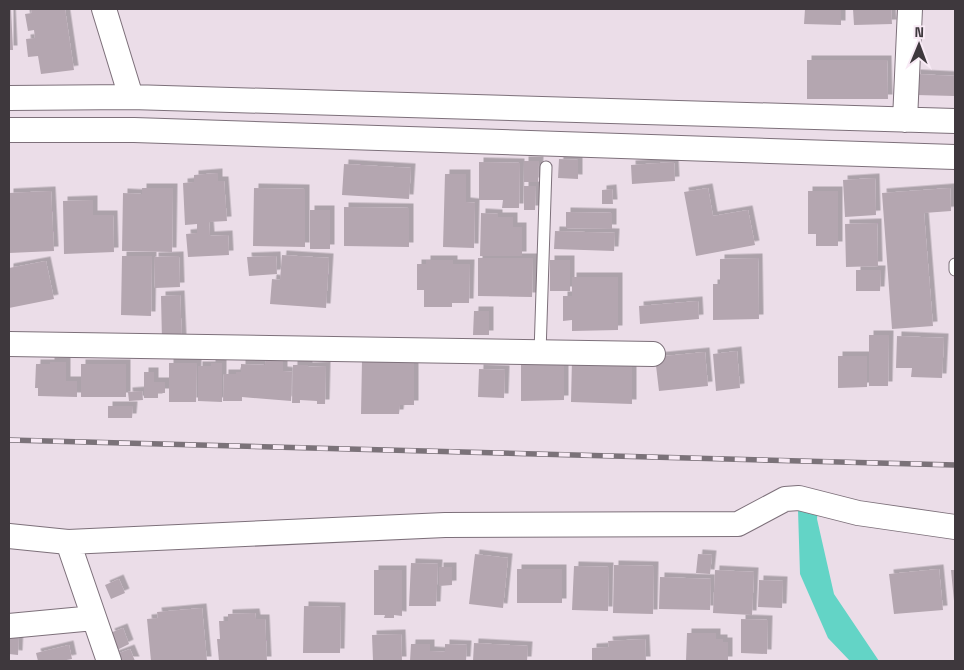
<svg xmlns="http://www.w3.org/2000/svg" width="964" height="670" font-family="'Space Grotesk',sans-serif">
<defs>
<filter id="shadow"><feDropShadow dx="4.5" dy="-4.5" stdDeviation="0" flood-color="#0004"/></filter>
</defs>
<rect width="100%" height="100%" fill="#ebdde8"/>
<path fill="#63d4c6" d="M818,507L817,519L834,594L879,661H850L828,638L800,574L798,510Z"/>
<path fill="#b4a6b0" filter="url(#shadow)" d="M9,9H11L13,50H9Z
M31,9H65L74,70L41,74L38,56L28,57L26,39L35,38L34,30L28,31L25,14L32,13Z
M805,9H841V25L804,24Z
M853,9H891L892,24L854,25Z
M807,60H887L888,99H807Z
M916,74L955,76V96L916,95Z
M559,159L578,160V179L558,178Z
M524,161H539L538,182H524Z
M479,162L520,163L519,208H502L503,200H479Z
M674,162L675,181L632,184L631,165Z
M344,164L411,168L409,199L342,195Z
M218,173V181H224L227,221L209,222L210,236L228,235L229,255L188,257L186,234L197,233V224L185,225L183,183L194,182V175Z
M445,174H466V202L475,203L474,248L443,247Z
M875,178L876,215L845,217L843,180Z
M524,186H536L535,210H524Z
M142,188H173L172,252L122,251L123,193L142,194Z
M254,188L305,189V247L253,246Z
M708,188L713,216L748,210L755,245L696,256L684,192Z
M950,188L951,211L924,213L933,326L892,329L882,193Z
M612,189L613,204H602V190Z
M51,191L54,251L9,253V193Z
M808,191H838V246H816V234H808Z
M93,200V215H113L114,252L64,254L63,201Z
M344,207L409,208V247L344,246Z
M310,210H330V249H310Z
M566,212L612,213V229L566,228Z
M481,213L498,214V217H513V227H522V256H480Z
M877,223L878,266L846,267L845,224Z
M555,231L615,233L614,251L554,249Z
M282,255L329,258L326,308L270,304L272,279L280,280Z
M122,256H152L151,316L121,315Z
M179,256L180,287L155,288L154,257Z
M276,256L277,274L249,276L247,257Z
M478,258H533L532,297L478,296Z
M758,258L759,319L713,320V284H720V259Z
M426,260H453V264H470L469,303H452V307H424V290H417V264H426Z
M550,260H570V291H550Z
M46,261L54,299L9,308V268Z
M856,270H881L880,291H856Z
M572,277H618V330L572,331V320L563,321V296H572Z
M180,295L182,340L162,341L161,296Z
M698,301L699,319L640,324L639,306Z
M474,311H489V335H473Z
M869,335H889L888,386H869Z
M897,336L944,338L942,378L911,377L912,368H896Z
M737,351L740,388L716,391L713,354Z
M705,352L708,386L659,391L655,357Z
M266,355L283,356V371L292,372L291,401L242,397V401H223L224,374H236V372H241V364L265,365Z
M838,356H867V387L838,388Z
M572,359L632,360V404L571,402Z
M362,360L414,361V405H400L399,414H361Z
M564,360V400L521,401V361Z
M50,362H66V381H77V397L38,396V388H35L36,364H50Z
M169,363H197L196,402H169Z
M211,363H222V402L198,401V366H211Z
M81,364H126V397H81Z
M293,365H308V367L326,366L325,404H317V401L300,400V403H292Z
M479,369L505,370L504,398L478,397Z
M144,372H154V382H165V393H158V398H144Z
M142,391L143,400L129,401L128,392Z
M108,406H133L132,418H108Z
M475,554L508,558L503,608L469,604Z
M698,554L712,555L710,574L696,573Z
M411,563L438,564L436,606H409Z
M614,565L654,566L653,614L613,613Z
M574,566L609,567L608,611L572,610Z
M439,567H452V585L439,586Z
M517,569H562V603H517Z
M939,569L943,610L894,614L889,574Z
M374,570H402V616L394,615V618H384L385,615H374Z
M715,570L754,572L752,615L713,613Z
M951,570H955V601H954Z
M660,577L711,579L710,610L659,609Z
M119,579L125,593L111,599L105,585Z
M759,580L783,581L782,608L758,607Z
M304,606L341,607L340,653H303Z
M202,608L207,661H151L147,619L158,618L157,612Z
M255,613L256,619H265L267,661H219L217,639H220L219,621H228V614Z
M741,619L768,620L767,654L741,653Z
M123,628L129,644L117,650L110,633Z
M9,632L19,633L18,655L9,654Z
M687,633H716V639H723V642H728V661H686Z
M401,634L402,661H373L372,635Z
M645,639L646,661H592V648L609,647L608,641Z
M474,643L528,646L527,661H473Z
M411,644H430V651L445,652V644L467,645L466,661H410Z
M69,645L72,659L61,661H38L36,653Z
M130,649L135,661H116L114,655Z"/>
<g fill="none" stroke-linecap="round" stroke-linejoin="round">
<defs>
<path id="service" d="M955,270V264
M540,353L546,167"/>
<path id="minor" d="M104,9L131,97
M9,98L131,97L955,121
M905,120L910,9
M9,130H134L955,157
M9,344L653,354
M9,536L68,542L445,525L738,524L785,499L799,498L858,513L955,527
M68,542L109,661
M9,626L94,618"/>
</defs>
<use href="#service" stroke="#7d707a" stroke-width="13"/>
<use href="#minor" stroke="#7d707a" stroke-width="26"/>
<use href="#service" stroke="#fff" stroke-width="11"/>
<use href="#minor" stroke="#fff" stroke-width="24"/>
<defs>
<path id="rail" d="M9,440L955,465"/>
</defs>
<use href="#rail" stroke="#7b7279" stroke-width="5.5"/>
<use href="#rail" stroke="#f8eaf5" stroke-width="4" stroke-dasharray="11" stroke-linecap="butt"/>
</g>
<rect width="964" height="670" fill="none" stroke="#3e383d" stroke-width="20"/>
<g transform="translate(919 45) rotate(1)" stroke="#f8eaf5" stroke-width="4" paint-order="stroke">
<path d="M0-4L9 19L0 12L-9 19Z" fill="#3e383d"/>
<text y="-8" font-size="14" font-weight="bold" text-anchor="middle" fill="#3e383d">N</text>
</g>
</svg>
